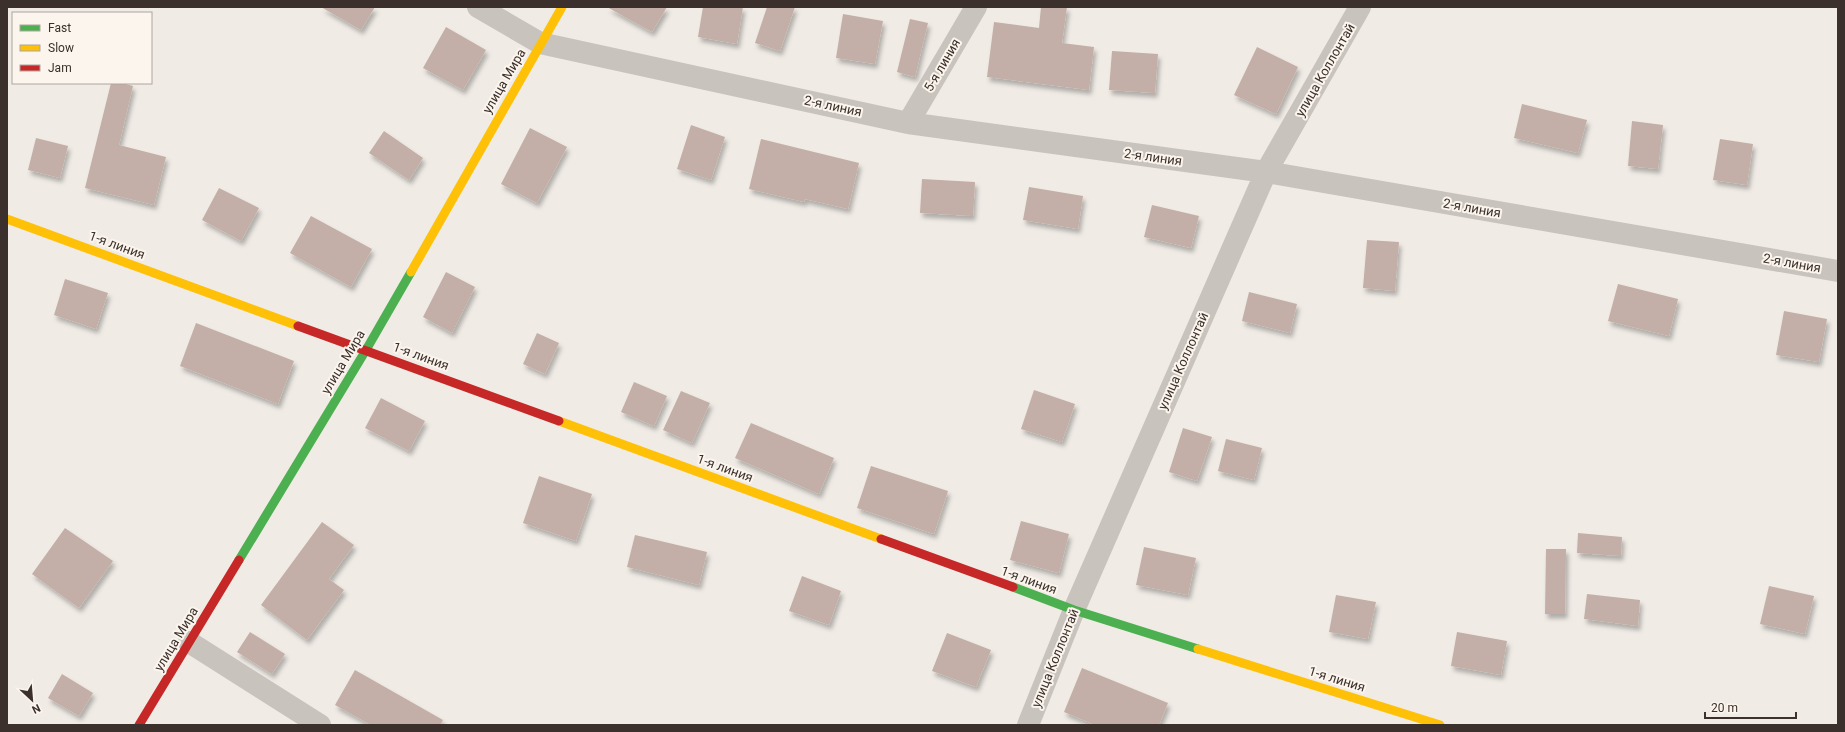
<svg xmlns="http://www.w3.org/2000/svg" width="1845" height="732" font-family="Roboto,sans-serif">
<defs>
<filter id="shadow"><feDropShadow dx="2.5" dy="4.5" stdDeviation="2" flood-color="#0004"/></filter>
</defs>
<rect width="100%" height="100%" fill="#f0ebe5"/>
<path fill="#c3afa7" filter="url(#shadow)" d="M321,7H375L361,30Z
M607,7H667L652,32Z
M703,7H743L737,44L698,37Z
M767,7H795L780,51L755,43Z
M1041,7H1067L1062,43L1094,47L1089,90L987,77L994,22L1039,28Z
M843,14L883,21L875,64L836,58Z
M910,19L928,23L915,77L897,72Z
M446,27L486,50L463,90L423,68Z
M1257,47L1298,67L1276,114L1234,95Z
M1112,51L1158,54L1155,93L1109,90Z
M111,83H122L133,86L119,145L166,157L154,205L85,188Z
M1522,104L1587,120L1578,153L1514,138Z
M1632,121L1663,125L1658,169L1628,166Z
M691,125L725,137L711,180L677,169Z
M530,128L567,147L537,203L501,184Z
M384,131L423,158L409,180L369,153Z
M36,138L68,146L60,178L28,170Z
M761,139L859,163L848,209L805,199L804,202L749,189Z
M1720,139L1753,144L1747,185L1713,180Z
M922,179L975,182L973,216L920,213Z
M1029,187L1083,196L1078,229L1023,220Z
M219,188L259,208L241,241L202,220Z
M1152,205L1199,216L1191,248L1144,237Z
M311,216L372,249L351,287L290,253Z
M1367,240L1399,242L1395,291L1363,288Z
M446,272L475,287L452,333L423,317Z
M65,279L108,293L96,329L54,315Z
M1618,284L1678,299L1669,336L1608,321Z
M1249,292L1297,304L1290,333L1242,321Z
M1784,311L1827,319L1819,362L1776,355Z
M196,323L294,361L278,404L180,366Z
M537,333L559,343L545,374L523,364Z
M634,382L667,396L654,426L621,412Z
M1034,390L1075,404L1062,442L1021,429Z
M681,391L710,403L692,443L663,430Z
M381,398L425,421L409,451L365,428Z
M751,423L834,458L819,494L735,458Z
M1183,428L1212,437L1197,481L1169,472Z
M1226,439L1262,448L1254,480L1218,471Z
M871,466L948,491L934,534L857,508Z
M539,476L592,494L576,541L523,523Z
M1021,521L1069,534L1059,573L1010,560Z
M322,522L354,545L329,579L344,590L307,640L261,605Z
M65,528L113,561L79,608L32,574Z
M1578,533L1622,537L1621,556L1577,553Z
M635,535L707,552L699,585L627,567Z
M1144,547L1196,558L1188,595L1136,585Z
M1546,549H1566L1565,614H1545Z
M802,576L841,591L829,625L789,611Z
M1769,586L1814,596L1805,634L1760,624Z
M1587,594L1640,600L1638,626L1584,619Z
M1336,595L1376,602L1368,639L1329,632Z
M250,632L285,654L272,674L237,652Z
M1457,632L1507,641L1501,675L1451,666Z
M947,633L991,650L976,687L932,671Z
M1082,668L1168,703L1159,725H1095L1064,712Z
M355,670L443,720L440,725H371L335,705Z
M62,674L93,693L79,716L48,698Z"/>
<g fill="none" stroke-linecap="round" stroke-linejoin="round">
<path stroke="#c9c3be" stroke-width="22" d="M478,7L540,43L908,123L1266,172L1838,271
M908,123L976,7
M189,642L320,725
M1028,725L1074,610L1266,172L1360,7"/>
<path stroke="#4caf50" stroke-width="9" d="M239,560L366,350L411,272
M1013,587L1074,610L1198,649"/>
<path stroke="#ffc107" stroke-width="9" d="M7,219L298,326
M411,272L562,7
M559,421L881,539
M1198,649L1440,725"/>
<path stroke="#c62828" stroke-width="9" d="M298,326L559,421
M881,539L1013,587
M139,725L239,560"/>
</g>
<g text-anchor="middle" dominant-baseline="central" stroke-width="4" stroke-linejoin="round" paint-order="stroke">
<g font-size="13" fill="#3b302b" stroke="#fbf5ee">
<text transform="translate(942 65) rotate(-60)">5-я линия</text>
<text transform="translate(1325 70) rotate(-60)">улица Коллонтай</text>
<text transform="translate(504 81) rotate(-60)">улица Мира</text>
<text transform="translate(833 106) rotate(12)">2-я линия</text>
<text transform="translate(1153 157) rotate(8)">2-я линия</text>
<text transform="translate(1472 208) rotate(10)">2-я линия</text>
<text transform="translate(117 245) rotate(20)">1-я линия</text>
<text transform="translate(1792 263) rotate(10)">2-я линия</text>
<text transform="translate(421 356) rotate(20)">1-я линия</text>
<text transform="translate(1183 361) rotate(-66)">улица Коллонтай</text>
<text transform="translate(343 362) rotate(-59)">улица Мира</text>
<text transform="translate(725 468) rotate(20)">1-я линия</text>
<text transform="translate(1029 580) rotate(20)">1-я линия</text>
<text transform="translate(176 639) rotate(-59)">улица Мира</text>
<text transform="translate(1055 658) rotate(-68)">улица Коллонтай</text>
<text transform="translate(1337 679) rotate(17)">1-я линия</text>
</g>
</g>
<rect width="1845" height="732" fill="none" stroke="#3b302b" stroke-width="16"/>
<rect x="12" y="12" width="140" height="72" fill="#fbf5ee" stroke="#aea6a0"/>
<rect x="20" y="25" width="20" height="6" fill="#4caf50" stroke="#aea6a0"/>
<text x="48" y="32" font-size="12" fill="#3b302b">Fast</text>
<rect x="20" y="45" width="20" height="6" fill="#ffc107" stroke="#aea6a0"/>
<text x="48" y="52" font-size="12" fill="#3b302b">Slow</text>
<rect x="20" y="65" width="20" height="6" fill="#c62828" stroke="#aea6a0"/>
<text x="48" y="72" font-size="12" fill="#3b302b">Jam</text>
<g transform="translate(32 700) rotate(154)" stroke="#fbf5ee" stroke-width="3" paint-order="stroke">
<path d="M0-3L7 15L0 10L-7 15Z" fill="#3b302b"/>
<text y="-6" font-size="11" font-weight="bold" text-anchor="middle" fill="#3b302b">N</text>
</g>
<path d="M1705 712v6h91v-6" fill="none" stroke="#3b302b" stroke-width="2"/>
<text x="1711" y="712" font-size="12" fill="#3b302b" stroke="#fbf5ee" stroke-width="3" paint-order="stroke">20 m</text>
</svg>
